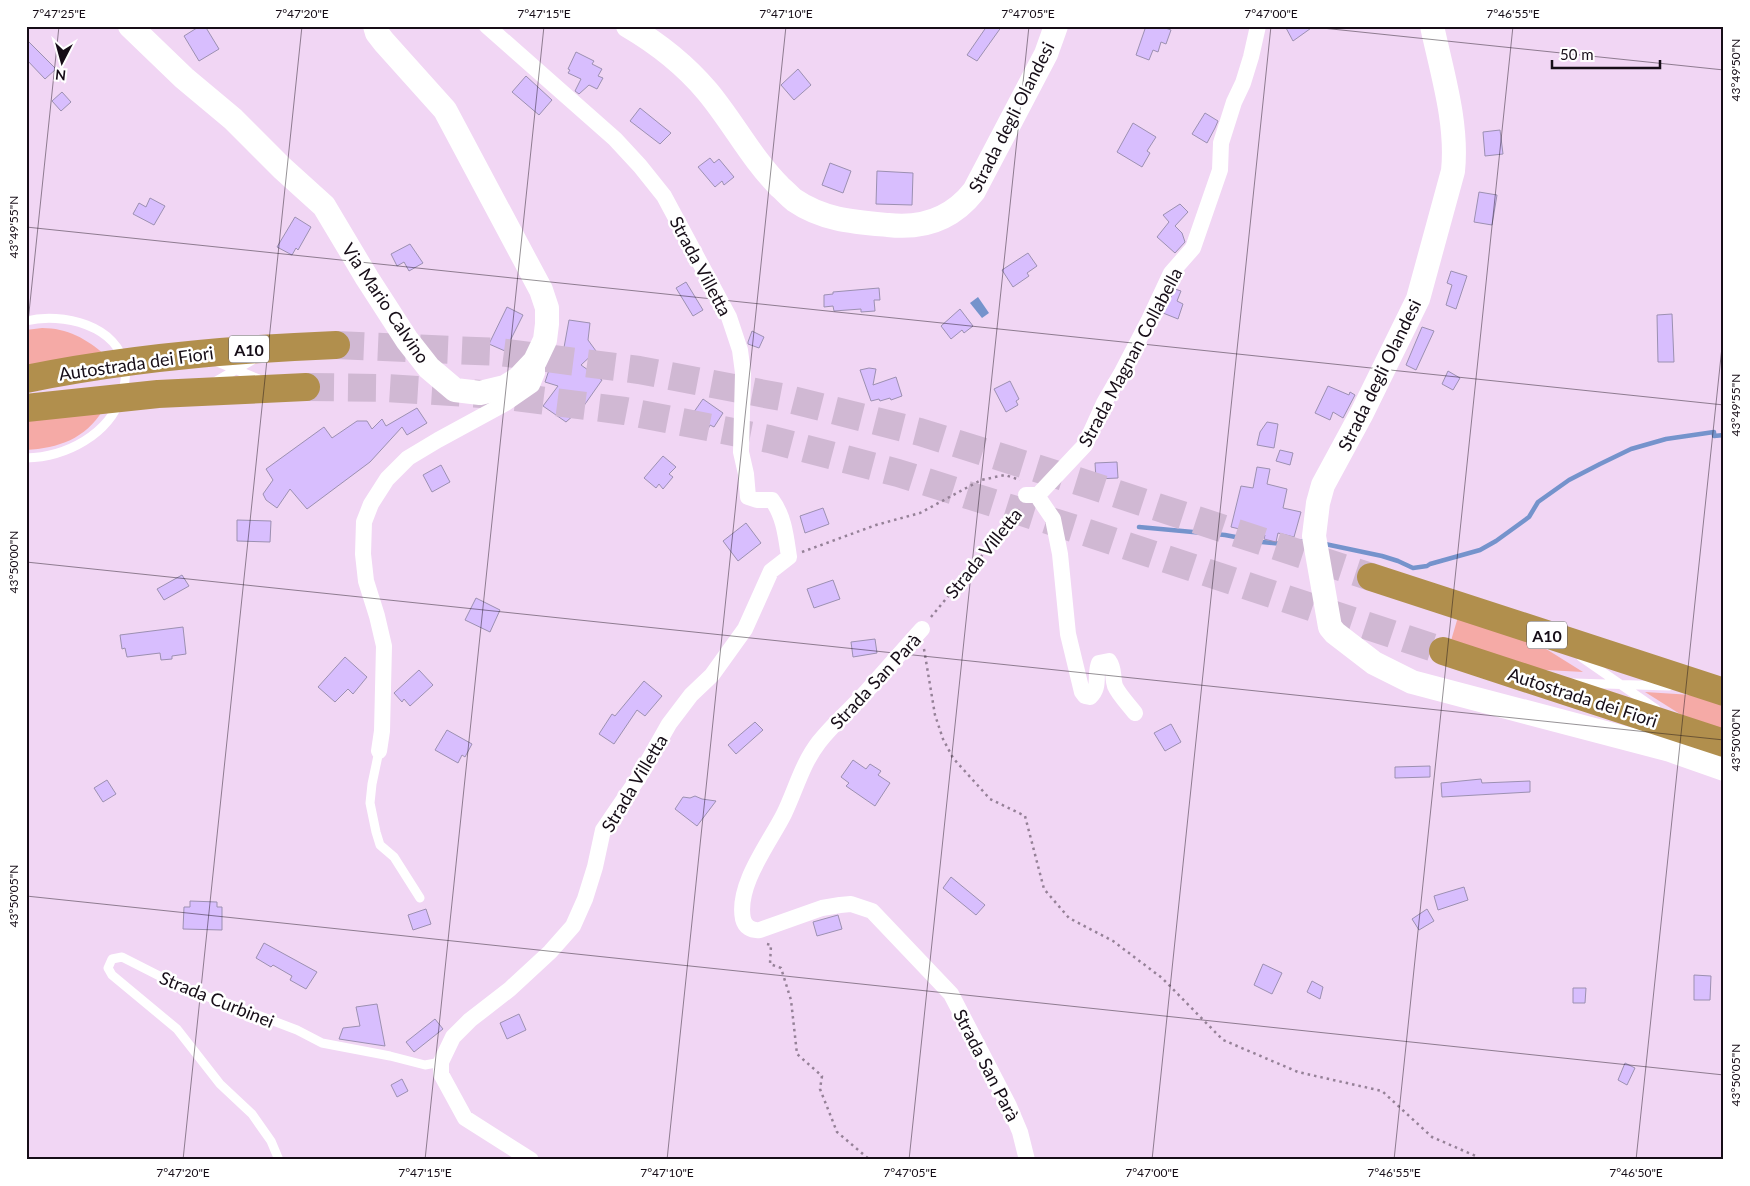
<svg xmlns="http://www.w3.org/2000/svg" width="1750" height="1186" font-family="Lato,sans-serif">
<rect width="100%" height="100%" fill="#f1d6f4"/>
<path fill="#f5aaa6" d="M42,328C67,328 87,339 105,355L26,369V330Z
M103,410C85,439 59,448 26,450V420Z
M1458,617L1535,642L1583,672L1528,669L1450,644Z
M1645,692L1708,696L1724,702V734L1699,726Z"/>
<path fill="#7593cc" d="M978,297L989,313L982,318L970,303Z"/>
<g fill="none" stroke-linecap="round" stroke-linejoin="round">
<path stroke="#7593cc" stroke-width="4.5" d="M1139,527L1225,535L1262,542L1283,544L1308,541
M1325,544L1382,556L1398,561L1413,568L1427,566L1430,564L1480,550L1496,541L1529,517L1538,502L1569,480L1600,464L1631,449L1666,439L1714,432V436L1724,435"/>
</g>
<path fill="#d8befe" stroke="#9c90b1" d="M200,26H205L219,49L199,61L184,36Z
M987,26H1002L977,61L967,55Z
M1146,26H1160L1171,30L1166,44L1161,42L1158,52L1153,50L1149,60L1136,55Z
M1285,26H1314L1293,41Z
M26,39L56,69L45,79L26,59Z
M576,52L594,61L592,64L602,69L598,76L603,78L597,89L589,85L579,94L575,91L581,79L568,73L570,70L568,69Z
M798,69L811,85L794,100L781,85Z
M526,76L552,100L539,115L512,92Z
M62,92L71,102L61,111L52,101Z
M640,108L671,133L660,144L630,121Z
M1205,113L1218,121L1215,128L1207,143L1192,134Z
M1133,123L1156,137L1147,151L1150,153L1142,167L1117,152Z
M1500,130L1503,154L1485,156L1483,132Z
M710,158L714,163L719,159L734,177L724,185L722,181L715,187L698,167Z
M830,163L851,171L843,193L822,185Z
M877,171L913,173L912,205L876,204Z
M1479,192L1497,195L1492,225L1474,222Z
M150,198L165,206L154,225L133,214L139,203L146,207Z
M1180,204L1188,212L1175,226L1182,233L1185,242L1175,253L1157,237L1169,222L1163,215Z
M295,217L311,227L298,250L296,248L292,255L277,247Z
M410,244L423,263L409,271L404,262L397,266L391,254Z
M1028,253L1037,266L1027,273L1029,276L1013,287L1002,270Z
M1451,271L1467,276L1456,309L1446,305L1452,285L1447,283Z
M686,282L703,310L693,316L676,288Z
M879,288L880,300H874L875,311L861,312V309L834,311L833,306L824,307V295L833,294V292Z
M1175,289L1181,291L1177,301L1183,304L1178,319L1163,313Z
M507,307L523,315L505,351L489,344Z
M960,309L973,326L964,333L962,330L951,339L941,326Z
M1672,314L1674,362H1658L1657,315Z
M569,320L590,323L588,340L596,351L581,365L602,380L583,407L566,422L543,406L558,386L545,382L552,361L561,364Z
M1422,327L1434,331L1416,370L1406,365Z
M752,331L764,337L759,348L748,344V342Z
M869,368L876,369L873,385L896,377L902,396L891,400L890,398L880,401L879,399L871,401L860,370Z
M1448,371L1460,378L1453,390L1442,384Z
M1010,381L1019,399L1016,401L1018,405L1006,412L994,389Z
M1328,386L1349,395L1350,392L1355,395L1343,418L1333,412L1330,420L1315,413Z
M703,399L723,413L714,427L710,425L707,431L689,419Z
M417,408L427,423L407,435L402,427L370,462L307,509L290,489L277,508L266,500L263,494L273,480L266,469L324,427L332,438L357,421H367L372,429L382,419L386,426Z
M1267,422L1278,424L1274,448L1257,445L1260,432Z
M1280,450L1293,453L1290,465L1276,461Z
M663,456L676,467L669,474L673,477L663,489L659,484L656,488L644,478Z
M1117,462L1118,478L1096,479L1095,463Z
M441,465L450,482L432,492L423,475Z
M1257,467L1270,469L1267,484L1287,489L1283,508L1301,512L1294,537L1278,533L1276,542L1264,539L1265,535L1231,527L1241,486L1253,488Z
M823,508L829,524L805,533L800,516Z
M237,520L271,521L270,542L237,541Z
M746,523L761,543L738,561L723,541Z
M182,575L189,586L164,600L157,589Z
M833,580L840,599L814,608L807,589Z
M476,598L500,610L490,632L465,620Z
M183,627L186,654L172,656V659L161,660L160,653L127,657L125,648L122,649L120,635Z
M875,639L877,653L853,657L851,642Z
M345,657L367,677L353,694L348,689L335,702L318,687Z
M419,670L433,685L410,706L404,699L402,702L394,693Z
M644,681L662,696L645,716L637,710L614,744L599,734L612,714L615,716Z
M755,722L763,730L736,754L728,745Z
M1171,724L1181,742L1165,751L1154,733Z
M447,730L472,744L465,757L462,755L458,763L435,750Z
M853,760L866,769L870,764L881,771L878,775L890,783L875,806L846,786L849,783L841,777Z
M1430,766V777L1395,778V767Z
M1481,779L1482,783L1530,781V792L1442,797L1441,783Z
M107,780L116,794L103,802L94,788Z
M695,796L702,799L716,801L697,826L675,809L683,797L690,798Z
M951,877L985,905L976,915L943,888Z
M1464,887L1468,900L1438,910L1434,896Z
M190,901L217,902V907H222V930L183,929L184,907H190Z
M426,909L431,924L413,930L408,915Z
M1427,909L1434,921L1419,930L1412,919Z
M838,915L842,929L817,936L813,922Z
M264,943L317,972L306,989L290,980L292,976L273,965L271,967L256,958Z
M1263,964L1282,973L1272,994L1254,985Z
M1694,975L1711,976L1710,1000H1694Z
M1312,981L1323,987L1320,999L1307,992Z
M1573,988H1586L1585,1003H1573Z
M377,1004L385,1046L339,1039L343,1028L360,1026L356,1007Z
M519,1014L526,1030L507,1039L500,1023Z
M435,1019L443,1029L414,1052L406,1042Z
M1625,1063L1635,1068L1627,1085L1618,1080Z
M402,1079L408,1091L397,1097L391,1085Z"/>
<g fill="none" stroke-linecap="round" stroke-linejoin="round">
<path stroke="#d0b8d3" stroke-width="28" stroke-dasharray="28 14" stroke-linecap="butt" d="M336,345L499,352L639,370L781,397L920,432L1087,484L1371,577
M306,387L386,388L498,395L625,411L769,439L898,473L1079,530L1443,651"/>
<path stroke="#958197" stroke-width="2.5" stroke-dasharray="2.5 4" stroke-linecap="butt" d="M802,552L876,525L920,513L981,480L1005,475L1020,480
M931,617L1021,508
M924,649L935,715L943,739L953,758L990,799L1025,816L1044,889L1069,918L1113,941L1162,978L1223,1040L1298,1072L1382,1091L1432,1137L1478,1157V1160
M767,944L771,945L770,964L781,968L791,1000L797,1054L822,1076L820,1089L837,1132L870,1160"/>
<path stroke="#fff" stroke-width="9" d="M26,321C62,312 119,325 125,368C127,377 124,386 122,395C109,435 66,457 26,458
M215,361L261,380
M213,383L256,358
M1581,657L1656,709
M1574,683L1669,686
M379,751L372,784L370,803L376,832L380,845L394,857L420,898
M279,1160L271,1141L252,1114L220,1084L177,1029L112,975L108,968L112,959L122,957L187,990L229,1004L297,1030L322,1043L390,1056L425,1065L441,1062"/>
<path stroke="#fff" stroke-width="16" d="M487,26L615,139L640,166L664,196L729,317L740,350L743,373L741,452L746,474L748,497L757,500H772C784,516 786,537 789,557L771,571L745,629L712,675L691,695L669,724L639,777L603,830L595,867L585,899L573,926L550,952L510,989L470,1020L453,1037L441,1062V1074L465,1118L531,1160
M1026,495H1038L1085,445L1104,403L1122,372L1149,320L1171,273L1193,248L1220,170L1221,143L1234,102L1243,83L1251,57L1258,26
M1038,495L1040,500L1053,519L1060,554L1068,634L1082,692L1085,696L1090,697C1101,687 1094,675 1099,663L1109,661C1115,669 1112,677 1115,686C1119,695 1129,705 1135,713
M922,629C903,650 885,671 866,692C851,709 833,724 819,742C802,764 796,789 784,814C770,842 736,885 743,919C745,927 751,931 760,930L822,908L840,905L851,904L872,911L951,994L1009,1106L1020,1132L1027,1160
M379,751L382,731L384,646L377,616L366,581L363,554L364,522L371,504L387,479L408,458L438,440L506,403L532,385L537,373V367L535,361"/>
<path stroke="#fff" stroke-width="24" d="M130,26L184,78L233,119L282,168L324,206L367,278L407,340L429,368L455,390L480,393L505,387L518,379L535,361L545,340L547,324V308L541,290L445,110L384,42L377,33L375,26
M628,26C657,43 685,65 707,91C733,122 751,158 780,187C785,191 789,196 794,200C823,220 854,222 888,225C923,229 952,219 974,191L1046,54L1056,26
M1432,26C1442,73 1458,123 1453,171L1418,299L1362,413L1323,485L1318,503L1314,536L1330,627L1335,633L1374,663L1412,682L1670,750L1724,769"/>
<path stroke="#b18f4d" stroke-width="28" d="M26,379C128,358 232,349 336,345
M26,408L158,394L306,387
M1371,577L1724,692
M1443,651L1724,743"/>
</g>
<path fill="none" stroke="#160d17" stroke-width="1" stroke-opacity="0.45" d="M1303,26L1724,70M26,227L1724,405M26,341L59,26M26,562L1724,740M26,896L1724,1075M183,1160L302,26M425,1160L544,26M667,1160L786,26M909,1160L1029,26M1152,1160L1271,26M1394,1160L1513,26M1636,1160L1724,328"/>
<g text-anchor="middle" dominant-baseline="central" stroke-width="5" stroke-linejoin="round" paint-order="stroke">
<g fill="#fff" stroke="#5c565d" stroke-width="1">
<rect x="229" y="335.5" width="40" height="27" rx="4"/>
<rect x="1527" y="621.5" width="40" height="27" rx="4"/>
</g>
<g font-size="16" font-weight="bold" fill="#160d17">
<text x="249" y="349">A10</text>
<text x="1547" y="635">A10</text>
</g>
<g font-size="18" fill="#160d17" stroke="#fff">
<text transform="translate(1011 117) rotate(-63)">Strada degli Olandesi</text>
<text transform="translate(701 266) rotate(62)">Strada Villetta</text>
<text transform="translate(386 303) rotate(56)">Via Mario Calvino</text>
<text transform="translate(1130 357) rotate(-62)">Strada Magnan Collabella</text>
<text transform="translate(136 363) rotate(-8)">Autostrada dei Fiori</text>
<text transform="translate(1379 375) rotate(-64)">Strada degli Olandesi</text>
<text transform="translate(983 553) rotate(-51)">Strada Villetta</text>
<text transform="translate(875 681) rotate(-47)">Strada San Parà</text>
<text transform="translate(1583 697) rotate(18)">Autostrada dei Fiori</text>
<text transform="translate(634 783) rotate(-59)">Strada Villetta</text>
<text transform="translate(217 999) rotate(22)">Strada Curbinei</text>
<text transform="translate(987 1065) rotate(63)">Strada San Parà</text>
</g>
</g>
<rect width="1750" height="1186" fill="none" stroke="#ffffff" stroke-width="55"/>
<g transform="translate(62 62) rotate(186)" stroke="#ffffff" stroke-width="4" paint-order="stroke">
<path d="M0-4L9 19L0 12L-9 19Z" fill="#160d17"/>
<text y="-8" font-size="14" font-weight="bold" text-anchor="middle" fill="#160d17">N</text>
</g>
<path d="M1552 60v8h108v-8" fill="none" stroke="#160d17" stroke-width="2.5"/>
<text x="1560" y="60" font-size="15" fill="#160d17" stroke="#ffffff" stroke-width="4" paint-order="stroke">50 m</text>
<rect x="28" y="28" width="1694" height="1130" fill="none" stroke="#160d17" stroke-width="2"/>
<g font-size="12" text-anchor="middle" fill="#160d17">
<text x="59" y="18">7°47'25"E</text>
<text x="302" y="18">7°47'20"E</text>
<text x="544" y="18">7°47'15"E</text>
<text x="786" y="18">7°47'10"E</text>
<text x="1028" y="18">7°47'05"E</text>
<text x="1271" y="18">7°47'00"E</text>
<text x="1513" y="18">7°46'55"E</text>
<text transform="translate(1736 70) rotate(-90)" y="4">43°49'50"N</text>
<text transform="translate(14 227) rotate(-90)" y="4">43°49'55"N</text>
<text transform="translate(1736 405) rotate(-90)" y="4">43°49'55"N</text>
<text transform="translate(14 562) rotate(-90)" y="4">43°50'00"N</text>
<text transform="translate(1736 740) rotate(-90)" y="4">43°50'00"N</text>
<text transform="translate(14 896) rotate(-90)" y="4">43°50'05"N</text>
<text transform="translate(1736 1075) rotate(-90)" y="4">43°50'05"N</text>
<text x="183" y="1177">7°47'20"E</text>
<text x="425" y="1177">7°47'15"E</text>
<text x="667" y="1177">7°47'10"E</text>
<text x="910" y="1177">7°47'05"E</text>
<text x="1152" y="1177">7°47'00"E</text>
<text x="1394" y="1177">7°46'55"E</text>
<text x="1636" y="1177">7°46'50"E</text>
</g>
</svg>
